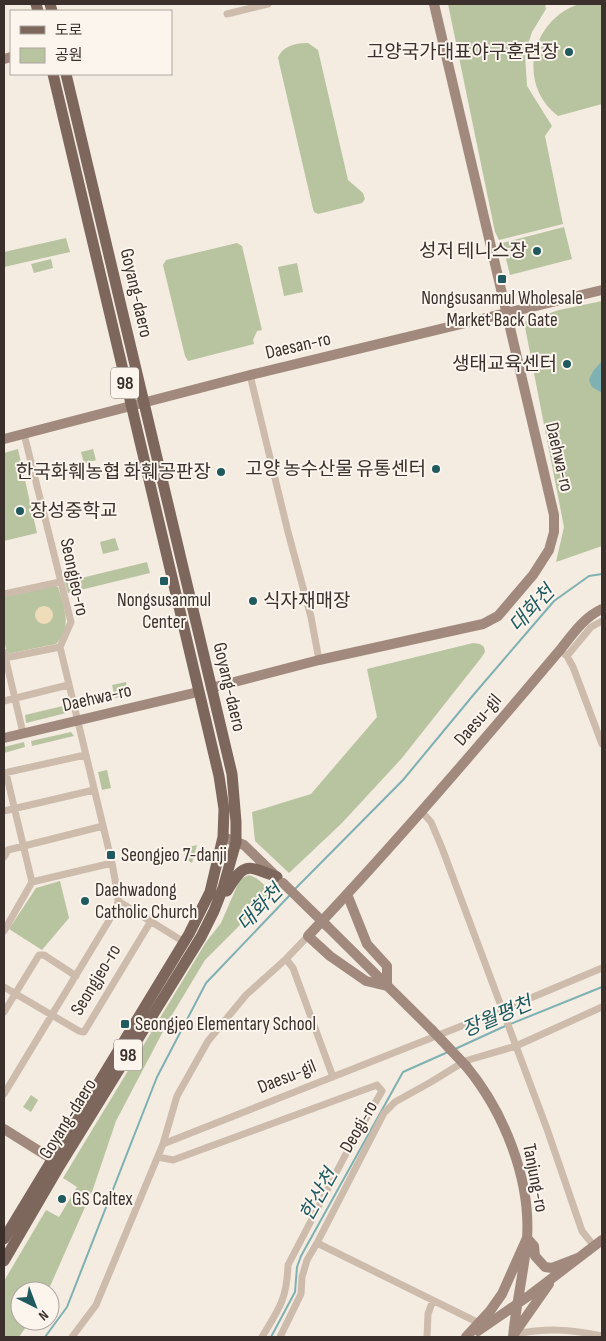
<svg xmlns="http://www.w3.org/2000/svg" width="606" height="1341" font-family="'Sofia Sans Condensed','Noto Sans KR',sans-serif">
<rect width="100%" height="100%" fill="#f4ebe1"/>
<path fill="#b8c4a0" d="M448,4H545L546,9L532,32L525,54L527,86L552,126L545,136L563,224L499,240L495,232Z
M579,4H602V104L558,116C516,84 531,20 579,4Z
M308,43L318,50L348,180L363,193L365,199L362,203L318,214L314,212L313,209L278,58C282,46 296,43 308,43Z
M564,227L572,259L510,275L502,243Z
M66,238L70,252L4,267V252Z
M237,243L242,246L262,330L257,331L253,340L254,344L188,361L185,356L163,265L166,260Z
M51,259L53,268L34,273L31,264Z
M297,263L303,292L284,296L278,267Z
M602,301V546L556,562L564,527L524,322L559,310Z
M18,449L37,533L4,541V453Z
M93,449L96,460L84,464L81,452Z
M115,538L119,550L103,554L100,542Z
M147,562L150,573L68,593L65,582Z
M53,585L58,587C64,606 73,627 56,644L7,654L4,639V597Z
M473,643L480,644L484,647L485,652L481,658L402,758L342,823L289,873L255,841L252,812L311,794L377,717L367,669Z
M126,682L128,695L115,698L112,685Z
M67,705L68,710L66,713L26,723L25,715Z
M71,732L74,736L32,746L31,741Z
M24,742L25,747L4,753V747Z
M107,770L111,788L102,790L98,772Z
M197,845L192,863L184,858L185,848Z
M249,875C259,878 265,886 272,893L205,960L169,1020L116,1121L93,1189L48,1291H20V1321H30L19,1337H4V1281L46,1210L59,1217L77,1187L63,1178L206,942L221,923L240,879Z
M60,881L69,918L42,950L9,929L36,888Z
M31,1095L38,1100L31,1112L23,1107Z"/>
<path fill="#efdcb8" d="M35 615a9 9 0 1 1 18 0a9 9 0 1 1-18 0Z"/>
<path fill="#7fb0b2" d="M602,361V393L592,387L589,380L593,371Z"/>
<g fill="none" stroke-linecap="round" stroke-linejoin="round">
<path stroke="#7fb0b2" stroke-width="2" d="M295,889L403,780L475,693L554,601L589,576L602,574
M455,1049L503,1027L602,987
M45,1337L67,1307L157,1077L206,983L290,895
M271,1337L295,1292L297,1267L301,1256L403,1072L448,1052"/>
<path stroke="#cdbbac" stroke-width="7" d="M227,14L268,4
M250,375L288,532L311,617L319,660
M4,594L60,582
M560,650L567,656L573,667L602,744
M4,652L23,733
M567,656L591,627L602,621
M5,658L60,647
M4,701L68,685
M4,773L85,755
M6,773L32,882
M4,811L94,790
M421,811L431,822L442,848L547,1129L582,1231L594,1246
M4,857L8,850L103,826
M118,901L184,942
M4,931L32,882L112,863
M286,959L293,968L333,1077
M4,987L79,1031L84,1032L151,921
M4,1012L39,955H44L76,976
M4,1094L116,909L118,901V896L112,863L60,647L71,622L24,434
M163,1144L502,1010L602,968
M158,1157L173,1160L377,1085L382,1091L349,1148L288,1265C287,1299 279,1309 262,1337
M317,1243L479,1323
M514,1334C548,1328 569,1329 602,1336
M72,1337L96,1305L163,1144L177,1096L208,1041L246,995L286,959L308,936
M280,1337L301,1294L302,1277L307,1260L317,1243L384,1113L395,1102L431,1082L465,1061L516,1046L602,1007
M427,1337L428,1314L433,1300"/>
<path stroke="#a18a7d" stroke-width="10" d="M4,59L11,57
M4,439L250,375L602,290
M211,688L319,660L483,624L498,616L533,575L549,550L554,532V515L434,4
M4,738L198,692
M223,837L244,845L277,877
M347,894L367,944L387,966V986L366,981L330,956L308,936C395,844 478,747 560,650C572,635 584,617 602,609
M327,926L432,1030
M466,1066C504,1112 531,1179 527,1239C524,1272 516,1304 513,1337
M4,1129L52,1159
M478,1331L530,1295L602,1240
M514,1334L549,1284
M466,1337L490,1311L502,1294L527,1238L534,1246L535,1256L545,1267L552,1268L578,1258"/>
<path stroke="#7d675c" stroke-width="11" d="M36,4L38,11
M50,4L52,11
M227,891C244,862 246,865 277,877
M4,1239L189,934L210,892L223,837L224,809L219,776L53,74
M4,1261L60,1165L201,937L214,911L223,888L236,842V822L232,774L66,74"/>
<path stroke="#a18a7d" stroke-width="10" d="M283,883L327,926
M432,1030L466,1066"/>
</g>
<g fill="#1f5a5e" stroke="#fbf5ee" stroke-width="2">
<circle cx="569" cy="52" r="5"/>
<circle cx="537" cy="251" r="5"/>
<rect x="497" y="274" width="10" height="10" rx="2.5"/>
<circle cx="567" cy="364" r="5"/>
<circle cx="436" cy="469" r="5"/>
<circle cx="221" cy="472" r="5"/>
<circle cx="20" cy="511" r="5"/>
<rect x="159" y="576" width="10" height="10" rx="2.5"/>
<circle cx="253" cy="601" r="5"/>
<rect x="106" y="850" width="10" height="10" rx="2.5"/>
<circle cx="85" cy="901" r="5"/>
<rect x="120" y="1019" width="10" height="10" rx="2.5"/>
<circle cx="62" cy="1199" r="5"/>
</g>
<g text-anchor="middle" dominant-baseline="central" stroke-width="4" stroke-linejoin="round" paint-order="stroke">
<g fill="#fbf5ee" stroke="#756b66" stroke-width="1">
<rect x="111" y="367.5" width="28" height="31" rx="4"/>
<rect x="114" y="1039.5" width="28" height="31" rx="4"/>
</g>
<g font-size="18" font-weight="bold" fill="#3b302b">
<text x="125" y="383">98</text>
<text x="128" y="1055">98</text>
</g>
<g font-size="19" fill="#3b302b" stroke="#fbf5ee" text-anchor="start">
<text x="559" y="52" text-anchor="end">고양국가대표야구훈련장</text>
<text x="527" y="251" text-anchor="end">성저 테니스장</text>
<text x="502" y="298" text-anchor="middle">Nongsusanmul Wholesale<tspan x="502" dy="22">Market Back Gate</tspan></text>
<text x="557" y="364" text-anchor="end">생태교육센터</text>
<text x="426" y="469" text-anchor="end">고양 농수산물 유통센터</text>
<text x="211" y="472" text-anchor="end">한국화훼농협 화훼공판장</text>
<text x="30" y="511">장성중학교</text>
<text x="164" y="600" text-anchor="middle">Nongsusanmul<tspan x="164" dy="22">Center</tspan></text>
<text x="263" y="601">식자재매장</text>
<text x="121" y="855">Seongjeo 7-danji</text>
<text x="95" y="890">Daehwadong<tspan x="95" dy="22">Catholic Church</tspan></text>
<text x="135" y="1024">Seongjeo Elementary School</text>
<text x="72" y="1199">GS Caltex</text>
</g>
<g font-size="19" fill="#3b302b" stroke="#fbf5ee">
<text transform="translate(136 293) rotate(77)">Goyang-daero</text>
<text transform="translate(298 346) rotate(-13)">Daesan-ro</text>
<text transform="translate(559 457) rotate(77)">Daehwa-ro</text>
<text transform="translate(74 577) rotate(78)">Seongjeo-ro</text>
<text transform="translate(229 687) rotate(77)">Goyang-daero</text>
<text transform="translate(97 698) rotate(-13)">Daehwa-ro</text>
<text transform="translate(478 720) rotate(-49)">Daesu-gil</text>
<text transform="translate(96 980) rotate(-59)">Seongjeo-ro</text>
<text transform="translate(287 1077) rotate(-22)">Daesu-gil</text>
<text transform="translate(68 1119) rotate(-58)">Goyang-daero</text>
<text transform="translate(359 1127) rotate(-60)">Deogi-ro</text>
<text transform="translate(535 1178) rotate(79)">Tanjung-ro</text>
</g>
<g font-size="20" font-style="italic" fill="#1f5a5e" stroke="#fbf5ee">
<text transform="translate(532 609) rotate(-47)">대화천</text>
<text transform="translate(260 908) rotate(-46)">대화천</text>
<text transform="translate(497 1017) rotate(-23)">장월평천</text>
<text transform="translate(319 1195) rotate(-61)">한산천</text>
</g>
</g>
<rect width="606" height="1341" fill="none" stroke="#3b302b" stroke-width="10"/>
<rect x="10" y="10" width="162" height="65" fill="#fbf5ee" stroke="#aea6a0"/>
<rect x="20" y="26" width="25" height="8" fill="#7d675c" stroke="#aea6a0"/>
<text x="55" y="35" font-size="15" fill="#3b302b">도로</text>
<rect x="20" y="48" width="25" height="15" fill="#b8c4a0" stroke="#aea6a0"/>
<text x="55" y="60" font-size="15" fill="#3b302b">공원</text>
<g transform="translate(35 1306) rotate(138)"><circle r="24" fill="#fbf5ee" stroke="#aea6a0"/>
<path d="M0-4L9 19L0 12L-9 19Z" fill="#1f5a5e"/>
<text y="-8" font-size="14" font-weight="bold" text-anchor="middle" fill="#3b302b">N</text>
</g>
</svg>
